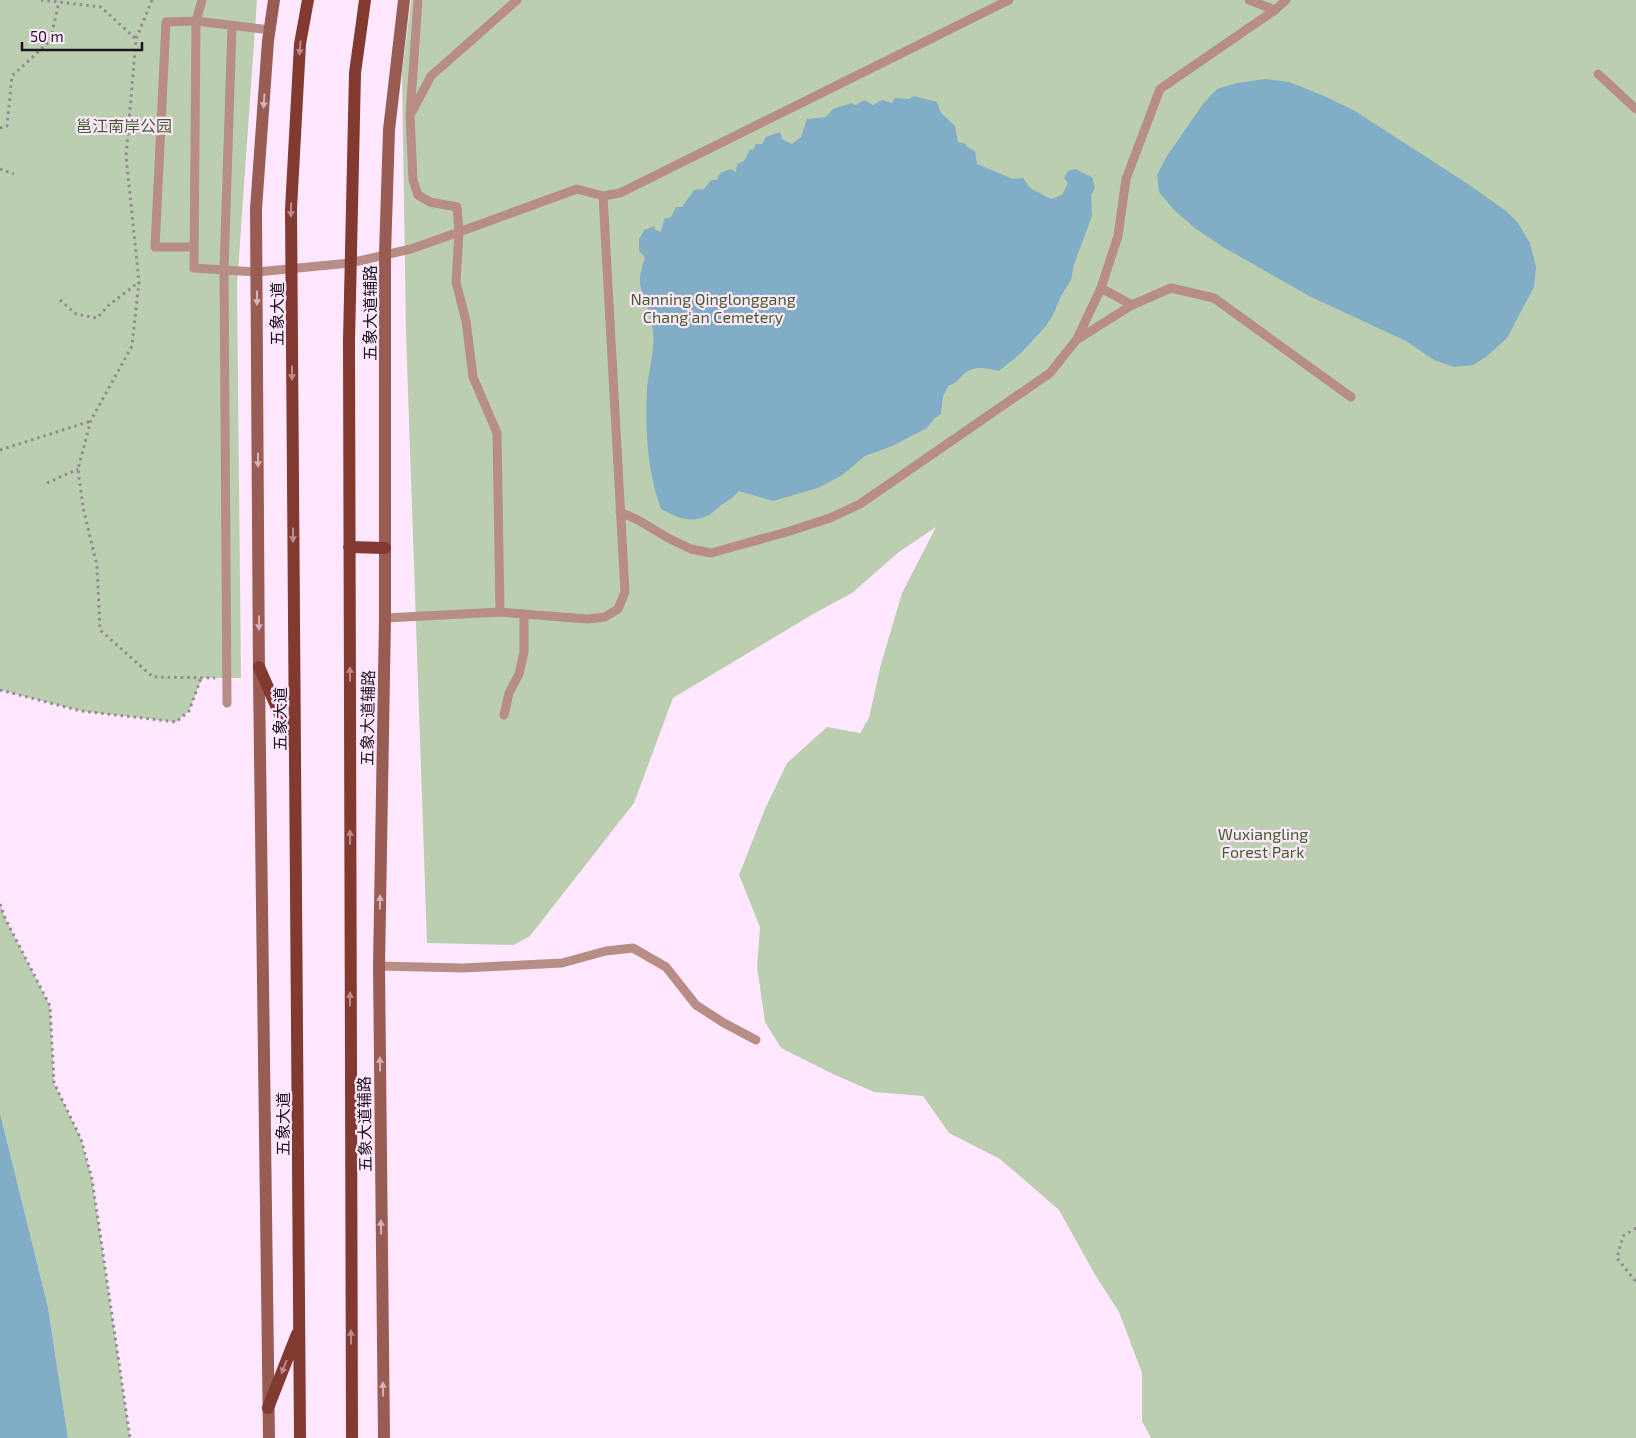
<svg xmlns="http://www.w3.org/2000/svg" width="1636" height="1438" font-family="'Exo 2','Noto Sans SC',sans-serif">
<rect width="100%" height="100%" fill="#ffe8ff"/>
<path fill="#bbceaf" d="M0,0H257L237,286L241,678H202L189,711L176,722L81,711L0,690Z
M411,0H1636V1438H1151L1142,1421V1373L1119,1312L1094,1273L1059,1210L1000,1159L949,1133L923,1096L874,1092L833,1074L781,1048L765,1022L757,967L760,927L739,875L765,809L787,763L827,727L860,733L869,718L881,664L902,593L936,527L899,552L852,593L815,613L673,698L634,803L530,936L514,945L427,943L406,334L402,73Z
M0,904L5,918L50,1006L54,1083L81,1139L92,1179L130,1438H68L48,1307L0,1113Z"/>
<path fill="#81adc7" d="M1266,79L1289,82L1322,95L1355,111L1468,184L1506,211L1518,223L1530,243L1536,267L1534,287L1507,338L1486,357L1473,365L1454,367L1434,360L1406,341L1311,297L1223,247L1196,229L1174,210L1159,192L1157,175L1167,156L1203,104L1217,89L1237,83Z
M914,96L937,102L941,113L955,126L958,142L966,144V146L975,151L977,164L1013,179L1023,178L1030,188L1051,199L1062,195L1068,183L1064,178L1068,171L1075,169L1092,177L1095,188L1091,195L1092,216L1074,264L1071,280L1061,296L1053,315L1046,326L1021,353L999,371C986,368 973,365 963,375C959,379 955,384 949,385L943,396L941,414L935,418L927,428L892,446L865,456L841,476L818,488L773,501L739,491C733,498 727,501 720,506C716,509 712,514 707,516C690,524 676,517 661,509C647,471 645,429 647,388C648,375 652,361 653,347C655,334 651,318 647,306L649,301C635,286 640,275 645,257L639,251V239L644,230L655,226L654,229L661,232L664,219L671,217L676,207H682L694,190L704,189L711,180H717L720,173L731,169L736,172L737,164L744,161L750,149L753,150L756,144H762L766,137L780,132L782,139L792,144L801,137L807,119L826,117L833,109L851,103L856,105L864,100L873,105L882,100L892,103L895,98L909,99Z
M0,1113L48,1307L68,1438H0Z"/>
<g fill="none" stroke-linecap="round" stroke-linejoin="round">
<path stroke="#968696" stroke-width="3" stroke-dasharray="2.5 4" stroke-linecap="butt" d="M41,0L101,7L136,39
M152,0L136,39L126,156L139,282L132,346L91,420L78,469L83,507L97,566L100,630L153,677L215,678
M0,128L7,126L12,76L50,41L59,2
M0,169L14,174
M60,300L76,314L97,318L109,305L139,282
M0,450L91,421
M47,483L78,469
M0,690L81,711L176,722L189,711L201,678
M0,904L5,918L50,1006L54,1083L81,1139L92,1179L130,1438
M1636,1228L1623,1236L1617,1258L1636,1282"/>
<path stroke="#b88d86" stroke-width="9" d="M202,0L196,21L194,268L257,272L350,263L411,249L459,232L577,189L603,196L620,193L1009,0
M418,0L410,115L413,180L418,195L430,202L457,207L459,232L456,282L466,321L473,377L497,433L500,612
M1249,0L1275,10L1286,0
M1598,74L1636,109
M412,112L431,76L517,0
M194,247H155L166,22L196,21L270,30
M1101,288L1132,305
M1078,339L1132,305L1171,288L1214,298L1351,397
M620,512L638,520L668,538L691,549L711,553L790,531L830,518L860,504L1050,373L1077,339L1101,288L1118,236L1126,179L1160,89L1275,10
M385,618L500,612L587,619L605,617L618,609L625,592L603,196
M227,703L224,270L232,25
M504,715L509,693L519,674L524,652V614
M379,966L463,968L562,963L606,951L633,948L666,967L696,1005L724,1023L756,1040"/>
<path stroke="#995c53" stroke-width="12" d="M269,1438L259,678L256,209L268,41L274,0
M384,1438L379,966L385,618V254L389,130L404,0"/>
<path stroke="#813930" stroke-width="12" d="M349,547L385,548
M259,667L292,742
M268,1408L297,1334
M300,1438L291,209L300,44L308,0
M352,1438L349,341L355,73L365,0"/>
</g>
<defs><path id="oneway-solid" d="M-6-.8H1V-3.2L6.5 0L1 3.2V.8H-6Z" transform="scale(1.25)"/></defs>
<g fill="#ba888d">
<use href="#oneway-solid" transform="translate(300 48) rotate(95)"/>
<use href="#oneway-solid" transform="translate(291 210) rotate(91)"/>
<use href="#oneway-solid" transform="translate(292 373) rotate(90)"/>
<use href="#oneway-solid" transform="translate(293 535) rotate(90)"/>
<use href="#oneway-solid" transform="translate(350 674) rotate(-90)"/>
<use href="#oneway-solid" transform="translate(350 837) rotate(-90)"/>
<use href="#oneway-solid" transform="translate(350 999) rotate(-90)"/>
<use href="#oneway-solid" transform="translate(351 1337) rotate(-90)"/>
<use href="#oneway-solid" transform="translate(284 1367) rotate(111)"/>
</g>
<g fill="#d6b0ba">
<use href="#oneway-solid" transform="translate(264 101) rotate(94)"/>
<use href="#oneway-solid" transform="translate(257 298) rotate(90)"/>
<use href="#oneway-solid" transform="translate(258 460) rotate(90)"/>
<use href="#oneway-solid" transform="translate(259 623) rotate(90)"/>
<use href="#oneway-solid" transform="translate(380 902) rotate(-89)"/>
<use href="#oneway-solid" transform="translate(380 1064) rotate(-91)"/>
<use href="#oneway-solid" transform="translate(381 1227) rotate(-91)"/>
<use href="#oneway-solid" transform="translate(383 1389) rotate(-91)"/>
</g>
<g text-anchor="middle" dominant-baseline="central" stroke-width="4.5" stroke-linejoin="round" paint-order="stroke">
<g font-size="16" fill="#416028" stroke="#ffe8ff">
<text x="124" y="125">邕江南岸公园</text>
<text x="713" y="298">Nanning Qinglonggang<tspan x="713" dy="18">Chang'an Cemetery</tspan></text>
<text x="1263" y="833">Wuxiangling<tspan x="1263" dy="18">Forest Park</tspan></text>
</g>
<g font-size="16" fill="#1c151d" stroke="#ffe8ff">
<text transform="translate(369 313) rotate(-90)">五象大道辅路</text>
<text transform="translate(276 314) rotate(-90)">五象大道</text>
<text transform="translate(367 718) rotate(-89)">五象大道辅路</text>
<text transform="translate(279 719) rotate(-90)">五象大道</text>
<text transform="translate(282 1124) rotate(-90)">五象大道</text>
<text transform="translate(364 1124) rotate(-91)">五象大道辅路</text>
</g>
</g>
<path d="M22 42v8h120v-8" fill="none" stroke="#1c151d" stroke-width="2.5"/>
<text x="30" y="42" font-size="15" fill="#1c151d" stroke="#ffe8ff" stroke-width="4" paint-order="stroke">50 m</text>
</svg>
